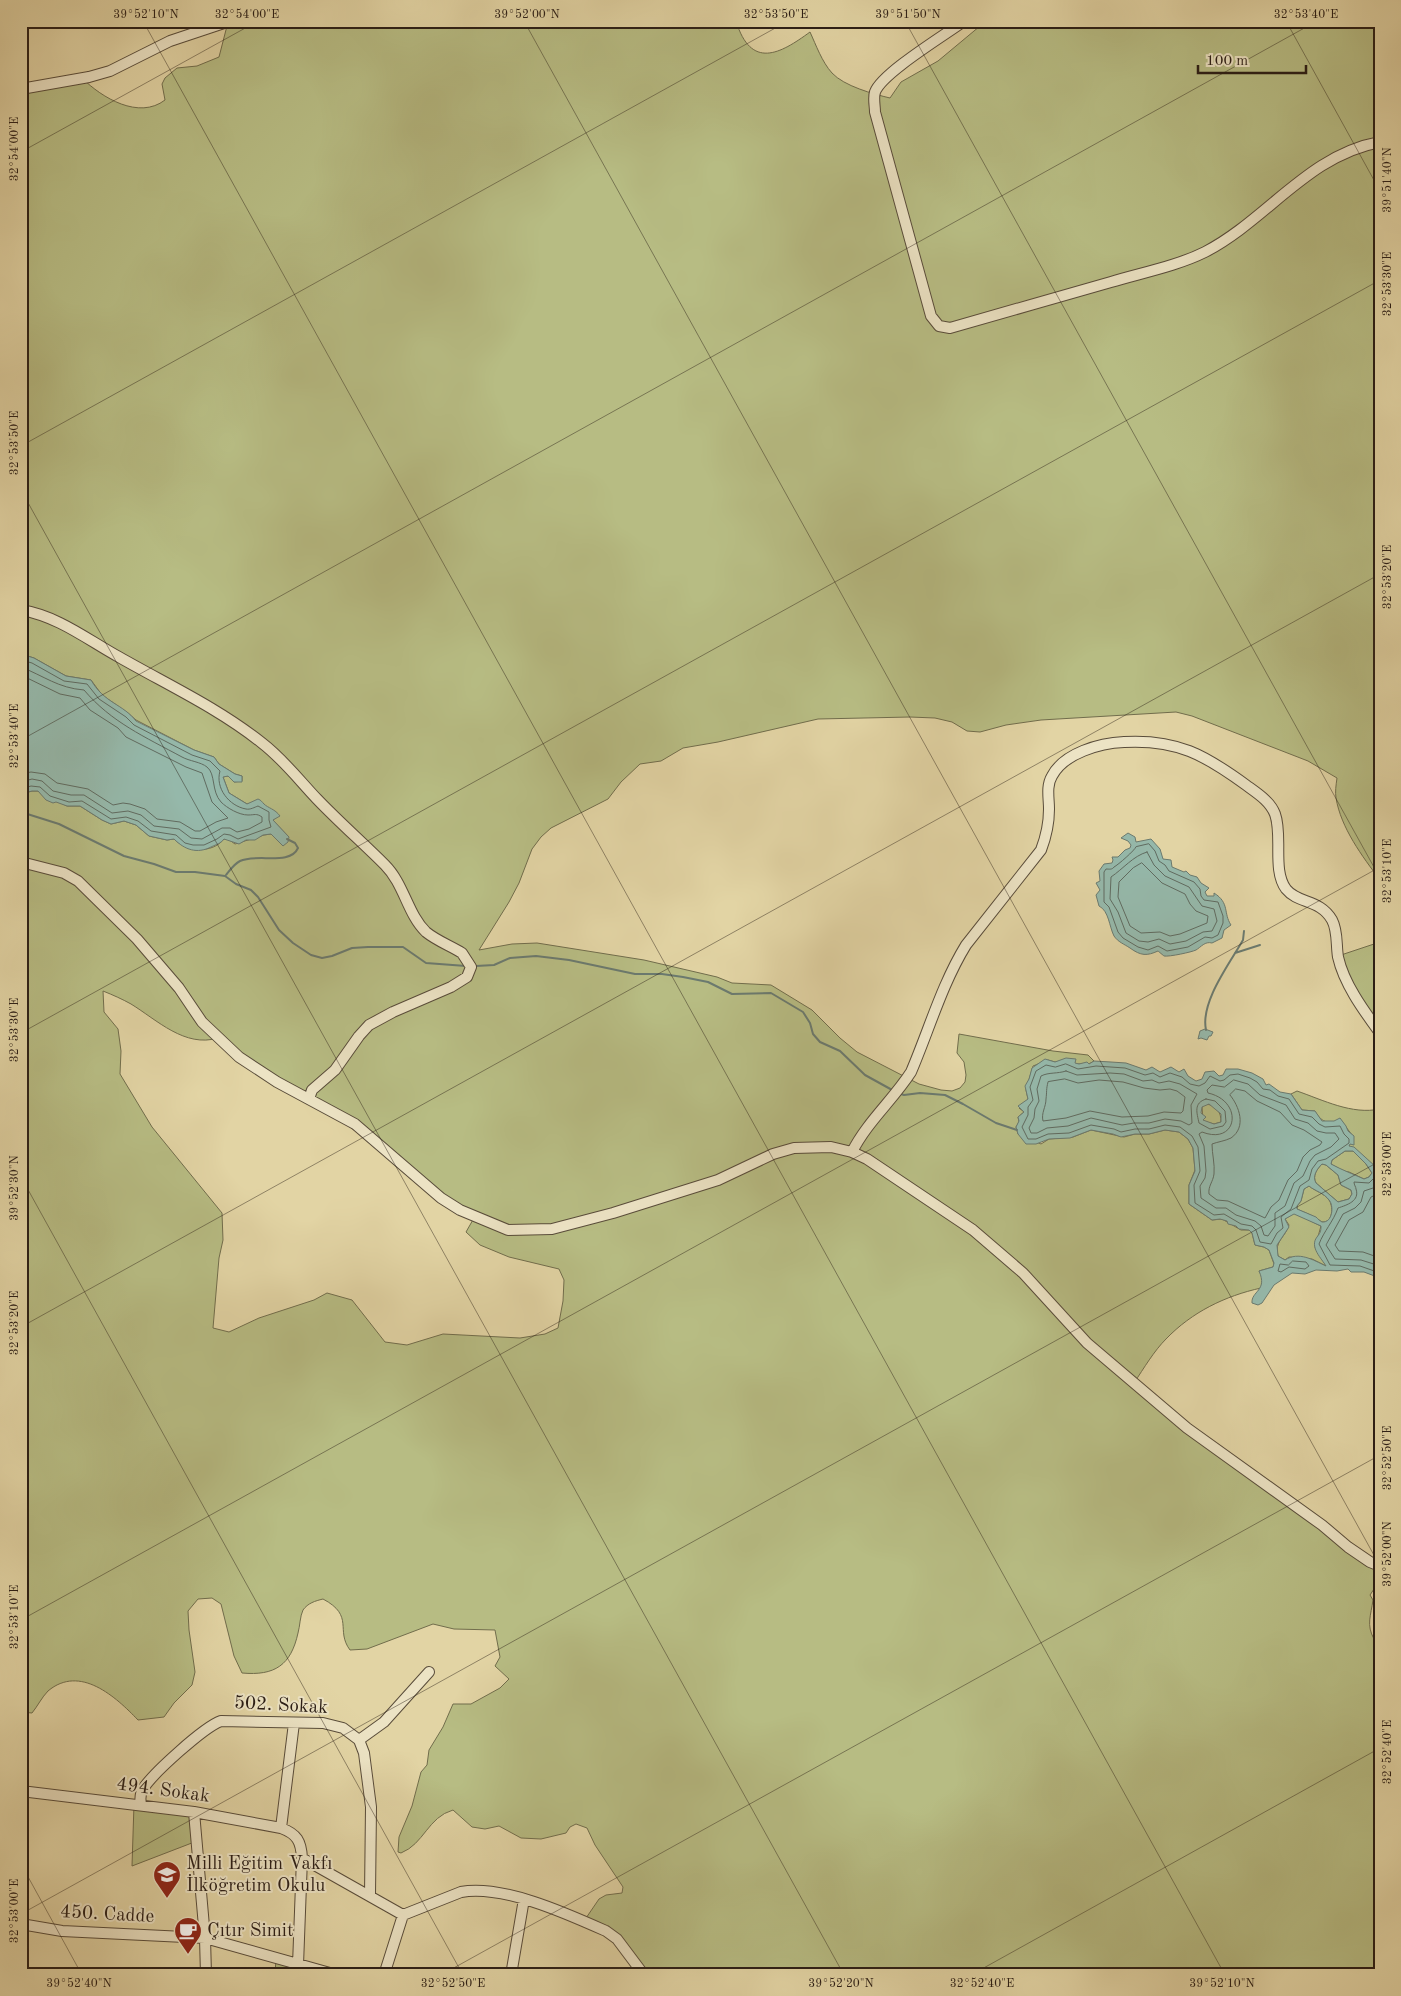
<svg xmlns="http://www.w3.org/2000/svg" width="1401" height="1996" font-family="'Old Standard TT',serif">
<rect width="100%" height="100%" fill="#e2d4a4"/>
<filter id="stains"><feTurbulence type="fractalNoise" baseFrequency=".004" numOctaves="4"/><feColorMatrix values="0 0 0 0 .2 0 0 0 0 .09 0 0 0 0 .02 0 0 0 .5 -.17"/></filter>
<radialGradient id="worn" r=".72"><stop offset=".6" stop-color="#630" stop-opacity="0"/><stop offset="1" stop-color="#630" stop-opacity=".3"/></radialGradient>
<path fill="#b7bc83" stroke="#716d4c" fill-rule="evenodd" d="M230,21H736C751,70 780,54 810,32C816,45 822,62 832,73C844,86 873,94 890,98L901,82L938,61L986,21H1380V880C1362,856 1341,828 1336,798C1335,792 1336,785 1337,778L1308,761L1192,716L1176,712L1041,720L1006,725L980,732L967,731L952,722L935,718L910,717L818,719L718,742L683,748L661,761L640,764L621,782L608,799L551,828L541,837L532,849L519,883L509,902L479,950L512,944L537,943L644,960L717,977L732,983L771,985L812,1010L840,1038L857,1052L919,1084L941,1090L952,1091L960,1088L965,1082L966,1075L964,1062L957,1053L959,1034L1053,1051L1088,1055L1094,1061L1089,1064H1075L1072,1060L1055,1062L1048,1060L1033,1066L1026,1090L1028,1099L1019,1108L1024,1112L1018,1117L1019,1122L1016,1127L1018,1134L1041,1144L1049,1139L1073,1137L1091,1130L1124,1137L1135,1134H1149L1165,1130L1179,1132L1188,1139L1193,1148L1195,1170L1189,1185V1204L1212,1220L1222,1219L1241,1230H1249L1252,1233L1255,1245L1264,1247L1269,1250L1274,1264L1273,1267L1259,1271L1263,1278L1261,1288C1225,1296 1192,1312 1166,1339C1154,1351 1144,1368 1134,1383L1380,1566V1580L1370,1595L1373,1600C1371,1615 1366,1625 1374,1639L1380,1640V1975H644L627,1951L584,1921L599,1899L606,1895L622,1893L623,1887L595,1845L587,1828L576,1824L570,1827L566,1833L541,1839L521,1838L499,1826L485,1829L472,1827L453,1810C428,1817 424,1844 401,1853L398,1852L399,1837L412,1806L421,1772L427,1765L429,1750L443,1727L453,1704H471L500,1688L509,1679L495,1666L500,1657L495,1630L454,1629L433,1624L367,1649L350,1650C335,1630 355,1616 323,1599C315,1601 308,1603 303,1610C300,1616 300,1626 298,1633C291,1665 275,1676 242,1673L234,1656L221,1604L212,1598L198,1599L188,1611L189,1630L195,1672L192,1685L174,1703L164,1717L138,1720C116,1697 80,1664 48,1691C42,1697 37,1707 32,1713L21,1712V794L32,791H38L67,806H80L102,820L111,824L124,821L136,825L149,836L167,840L174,839C187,852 212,854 224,839H228L235,844L264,835L271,834L280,842L289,837C285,833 275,823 273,820L277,817C268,809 261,800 247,804L229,793L223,777L228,776L234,782L242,781V776L235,774L219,764L214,757L194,750L136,720L128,713L102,695L91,680L66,676L34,658L21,654V89L82,78C102,98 139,120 165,100L162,84L165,78L177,68L197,66L219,57L228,22ZM103,991C113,995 122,999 131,1004C157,1020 185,1048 218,1038L400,1161L474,1218L466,1232L480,1245L509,1257L559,1269L564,1280L563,1301L558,1328L545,1334L520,1338L443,1334L407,1345L385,1342L352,1300L327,1293L314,1300L259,1318L229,1332L213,1328L219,1258L223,1240L222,1213L152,1127L120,1074L121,1051L118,1029L104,1012Z
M1380,942V1059L1371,1020L1338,956Z
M1297,1091C1323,1100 1352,1115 1380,1109V1167L1376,1168L1349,1147L1352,1135L1340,1119C1329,1126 1320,1121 1315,1111L1302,1110L1291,1094Z
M1205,1104C1217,1105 1221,1112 1221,1122L1214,1124L1203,1121L1202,1107Z
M1345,1151H1353L1366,1164L1372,1173L1369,1177L1364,1179L1349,1172L1343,1171L1331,1164L1332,1160Z
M1322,1164L1326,1165L1338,1175L1341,1185L1351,1190L1352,1194L1349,1199L1338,1202L1316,1183C1312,1176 1317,1169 1322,1164Z
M1309,1186C1315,1191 1324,1193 1329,1200C1333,1205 1334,1223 1322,1222C1320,1221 1318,1219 1316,1218C1310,1214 1303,1212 1297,1209V1206L1301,1201L1304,1189Z
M1294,1213L1321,1226L1315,1247L1326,1266L1312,1259L1289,1257L1285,1260L1278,1256C1274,1241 1285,1238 1289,1225L1285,1219Z
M134,1804L194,1812L197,1841L132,1866Z
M276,1958L337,1975H275Z"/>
<path fill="#95b8aa" stroke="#6b7a6f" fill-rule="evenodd" d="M21,654L34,658L66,676L91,680C104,703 123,704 136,721L194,750L214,757L219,764L235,774L242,776V782H234L228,776L223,777L229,793L247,804L258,799C261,800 262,802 264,804C268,808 275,809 280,816L273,820L289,837L288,842L283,846L271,834L263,835L255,840H246L239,844L224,839C220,844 217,844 211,847C197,854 185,850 174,839L167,840L149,836L136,825L124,821L111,824L102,820L80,806H67L56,802L53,803L46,800L38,791H32L21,794Z
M1128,833L1135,837L1136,842L1151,839L1160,849L1163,859L1171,860L1172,867L1184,872L1186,871L1190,875L1197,877L1201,883L1209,888L1205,892L1207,896H1214V893C1230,903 1223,913 1231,925L1224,930L1222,938L1212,943C1205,941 1201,947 1196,950C1192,952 1169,957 1164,956C1164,956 1158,951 1158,951C1147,956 1141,956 1130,948C1124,944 1118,942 1114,936C1109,926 1109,911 1099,906L1096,895L1100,890L1096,883L1100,881L1099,871L1104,864L1112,863L1113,860L1112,857H1118L1125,850L1130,848L1131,845L1128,841L1121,838Z
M1205,1029L1213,1032L1211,1036H1209L1207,1040L1201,1038L1198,1039L1200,1031Z
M1066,1058L1076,1059L1075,1063L1079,1064L1087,1062L1089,1064L1094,1061L1111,1062L1126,1063L1146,1070L1152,1067L1160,1072L1171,1067L1179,1072L1184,1069L1188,1076L1196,1081L1202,1079L1205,1072L1214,1071L1219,1076L1223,1075L1226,1069H1238L1252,1073L1263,1079L1266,1085L1269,1084L1280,1092L1291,1094L1302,1110L1315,1111L1322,1121H1334L1340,1118L1346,1126L1348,1131L1354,1136V1145L1350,1144L1349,1146L1354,1147L1376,1167H1380V1278L1364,1272H1351L1348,1269L1337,1271L1316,1270L1305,1274L1292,1273L1274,1285L1262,1303L1258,1305L1252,1303C1251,1291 1268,1291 1259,1271L1273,1267L1274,1263L1269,1250L1264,1247L1255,1245L1252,1233L1249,1230L1239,1229L1236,1226L1228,1224L1227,1221L1220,1219L1212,1220L1189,1204V1185L1195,1171L1193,1148L1188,1139L1179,1132L1165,1130L1149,1134H1135L1121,1137L1113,1134L1091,1130L1070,1138L1049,1139L1036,1144H1026L1018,1134L1016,1127L1019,1121L1018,1117L1024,1112L1018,1106L1028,1099L1025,1086L1029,1079L1032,1068L1045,1059L1055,1062ZM1209,1104L1221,1114V1122L1214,1124L1203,1120L1206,1117L1201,1113L1202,1107ZM1345,1151H1353L1366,1164L1372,1173L1369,1177L1364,1179C1353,1174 1342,1170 1331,1164L1332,1160ZM1322,1164L1326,1165L1338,1175L1341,1185L1351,1190L1352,1194L1349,1199L1338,1202L1316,1183C1312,1176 1317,1169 1322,1164ZM1309,1186C1315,1191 1324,1193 1329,1200C1334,1205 1333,1223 1322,1222C1320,1221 1318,1219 1316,1217C1310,1214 1303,1212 1297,1209V1206L1301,1201L1304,1189ZM1294,1214L1321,1226C1321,1232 1320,1233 1317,1237C1309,1247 1322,1259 1326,1266C1313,1260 1299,1251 1285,1260L1278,1256L1277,1245L1289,1227L1285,1219Z"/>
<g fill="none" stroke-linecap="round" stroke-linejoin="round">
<path stroke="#606b60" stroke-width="1" d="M21,660L32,663L64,681L87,684L99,699L126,717L134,725L192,755L210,761L220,771C215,788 229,806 246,809C250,810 255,807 258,806L269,812V820L271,827L238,839L230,835L224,834L217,839L204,845H193L185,843L176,835L151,831L138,821L126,817L111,819L82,801L69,802L50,796L40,787L31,786L21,789
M21,667C44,676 58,688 84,690C111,722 145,737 182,757C189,761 201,762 207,767C216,774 211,791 221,802C227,808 239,815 248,815C255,815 256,813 262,817V822L249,829L237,832L230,828H222L202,839L191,838L179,829L154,826L141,815L128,811L112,813L84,795H71L53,791L42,781L32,779L21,782
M21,675L60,694L80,698L90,710L118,728L126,737L186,767L202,773L212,802L228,818L216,822L200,831H195L180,822L157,819L145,809L130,804L123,803L113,805L88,789L57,783L45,774L31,772L21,774
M1149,844L1155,851L1159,861L1165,865L1169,871L1194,882L1200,889L1201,896L1204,900L1218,902L1223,916V923L1218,935L1212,938L1205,937L1188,947L1167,951L1158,946L1148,950L1138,947L1123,938L1118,932L1109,907L1104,902V872L1106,869C1109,869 1112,870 1114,867C1118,865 1135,850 1136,847Z
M1147,852L1154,865L1165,876L1189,887L1202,906L1214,909L1217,921L1212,931L1203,932L1186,941L1170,944L1159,939L1148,942L1139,941L1126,933L1118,912L1110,899L1111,877C1123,869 1133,856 1147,852Z
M1142,863L1162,883L1185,894L1190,904L1196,911L1208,916L1207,923L1180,934L1170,936L1160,932L1141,933L1130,926L1118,897L1119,882L1133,868Z
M1066,1064L1078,1069L1096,1066L1125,1068L1145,1075L1153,1073L1160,1077L1170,1073L1182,1077L1190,1084L1199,1086L1205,1083L1210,1076L1220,1081L1224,1080L1230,1075L1238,1074L1250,1078L1257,1082L1263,1089L1270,1090L1278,1096L1289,1099L1299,1114L1312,1117L1319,1124L1325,1127L1340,1126L1344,1134L1349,1139V1143L1326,1159L1318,1161L1312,1169L1309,1180L1300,1186L1291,1209L1281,1217L1283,1228L1277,1233L1271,1244L1260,1242L1256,1230L1252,1226L1241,1224L1224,1214L1214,1215L1195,1203L1194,1185L1200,1171L1198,1147L1192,1136L1180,1127L1165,1125L1149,1129H1135L1121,1132L1114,1129L1091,1125L1069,1133L1048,1134L1036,1139H1028L1022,1127L1028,1115V1107L1033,1100L1030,1087L1036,1071L1046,1065L1055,1067Z
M1066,1071L1077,1075L1110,1073L1124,1074L1143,1081L1152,1080L1159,1083L1169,1081L1180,1084L1197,1094L1191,1105L1192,1123L1189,1125L1181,1121L1165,1119L1149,1123H1134L1122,1125L1091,1118L1068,1126L1047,1128L1037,1133H1031L1029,1128L1034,1118L1035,1109L1039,1101L1037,1089L1041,1076C1049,1072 1057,1074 1066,1071Z
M1065,1079L1078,1083L1099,1080L1123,1082L1144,1088L1160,1090L1170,1089L1177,1091L1185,1097L1183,1111L1181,1113L1164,1112L1148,1116L1122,1117L1090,1111L1066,1118L1043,1121C1041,1113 1046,1107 1046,1099C1047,1091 1046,1090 1048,1082Z
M1234,1080L1248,1084L1260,1095L1286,1105L1295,1119L1308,1123L1317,1131L1326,1133H1335L1339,1139L1331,1147L1315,1155L1310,1161L1303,1176L1294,1183L1285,1206L1275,1213V1226L1268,1236L1264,1235L1261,1226L1255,1221L1236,1215L1226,1208H1216L1201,1198L1200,1186L1205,1178L1206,1171L1204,1146L1199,1134L1202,1132C1238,1146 1244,1101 1208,1093L1207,1090L1212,1085L1224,1087Z
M1236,1089L1245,1091L1257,1101L1280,1112L1292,1125L1304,1130L1322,1142L1320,1145L1310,1150L1303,1157L1297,1171L1288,1180L1279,1200L1271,1207L1265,1218L1228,1201L1217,1200L1209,1194C1208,1186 1213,1182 1214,1174C1215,1164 1212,1154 1212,1144C1217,1142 1225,1141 1231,1138C1247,1127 1239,1106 1230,1095Z
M1206,1099L1215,1101L1225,1111L1226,1122L1223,1126L1210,1129L1199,1123C1197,1113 1193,1103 1206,1099Z
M1380,1172L1369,1183L1354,1182C1354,1185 1356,1187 1356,1189C1360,1201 1347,1205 1338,1208C1333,1222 1324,1231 1319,1244L1330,1265L1360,1266L1380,1273
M1380,1182L1373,1188L1364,1191L1361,1202L1355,1208L1343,1214L1326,1245L1335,1259L1361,1260L1380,1266
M1380,1193L1371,1197L1363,1212L1349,1220L1335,1245L1339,1251L1363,1252L1380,1258
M1293,1261L1306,1262L1309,1266L1305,1269L1289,1267L1281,1272L1278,1271L1280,1264L1288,1265Z"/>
<path stroke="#6b7a6f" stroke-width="2" d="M21,812L59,824L124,856L154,864L176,872H195L225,876L236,884L251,890L258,897L279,930L293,943L311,955L322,958L332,956L352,948L368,947H403L426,963L466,966
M226,875C230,870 234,864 240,861C257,853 290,866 298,848L295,843L287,839
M1235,953L1260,945
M476,966L494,965L510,958L536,956L569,960L635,974H662L683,977L708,982L732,994L771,993L803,1012L810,1023L813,1034L820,1042L840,1051L865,1075L894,1091
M1206,1030C1200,1002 1230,963 1243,940L1244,931
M901,1094L904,1095L920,1093L945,1095L963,1104L996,1123L1017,1130"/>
<defs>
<path id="minor" d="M964,21C945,35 882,73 875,92C873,98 875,106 875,112L931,316L939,326L950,328C1004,313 1057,297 1111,282C1141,273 1177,266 1205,252C1267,220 1308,155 1380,142
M21,89L89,77L110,71L170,41L230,21
M21,610C58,616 88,640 119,657C168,685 218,708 262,743C283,759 299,780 317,799C339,822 363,843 385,865C404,884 408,915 426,932C437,941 451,946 462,953L471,967L467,977L451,987L393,1012L369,1025L359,1036L335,1070L312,1090L309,1099
M21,862L64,873L78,881L137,939L179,988L202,1022L239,1057L277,1082L355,1124L441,1198L460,1210L508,1230L552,1229L613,1213L718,1180L773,1154L794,1148L831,1147L852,1152L867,1159L973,1230L1023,1273L1087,1343L1187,1428L1322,1525L1348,1547L1370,1562L1380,1566
M852,1152C867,1122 893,1100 911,1072C929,1030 942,984 966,945L1041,850C1046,837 1049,824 1049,809C1049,798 1046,786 1052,776C1064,753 1100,743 1124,742C1177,739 1205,755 1246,785C1257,793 1270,801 1275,814C1283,836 1272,870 1286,889C1298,904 1320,899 1332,920C1338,931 1336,945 1338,957C1344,984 1364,1011 1380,1033
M359,1740L384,1722L429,1672
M21,1791L194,1812L281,1828C297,1834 301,1841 302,1858L298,1965
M141,1804C140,1799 140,1794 143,1789C152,1774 204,1727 221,1721L323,1723L343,1728L359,1740L364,1753L371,1807L370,1895
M194,1812L205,1938L206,1975
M281,1828L294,1723
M302,1858L403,1915L461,1892C502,1884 568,1914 606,1931L617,1939L644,1975
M21,1924L62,1931L205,1938L337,1975
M384,1975L403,1915
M511,1975L524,1899"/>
</defs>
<use href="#minor" stroke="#594c3a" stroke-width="12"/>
<use href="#minor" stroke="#ece3c4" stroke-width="10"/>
</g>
<path fill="none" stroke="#2b1e16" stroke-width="1" stroke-opacity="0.45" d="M143,21L1225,1975M524,21L1380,1566M905,21L1380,878M1286,21L1380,191M21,152L258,21M21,446L788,21M21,490L844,1975M21,740L1317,21M21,1033L1380,280M21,1177L463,1975M21,1327L1380,574M21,1620L1380,867M21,1864L82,1975M21,1914L1380,1161M441,1975L1380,1455M971,1975L1380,1748"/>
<defs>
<symbol id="school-pin" viewBox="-11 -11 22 30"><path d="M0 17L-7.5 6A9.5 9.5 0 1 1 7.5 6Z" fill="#8f2418" stroke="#ece3c4"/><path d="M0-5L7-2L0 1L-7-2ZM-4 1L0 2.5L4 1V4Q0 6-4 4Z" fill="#fff"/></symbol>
<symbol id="cafe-pin" viewBox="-11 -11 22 30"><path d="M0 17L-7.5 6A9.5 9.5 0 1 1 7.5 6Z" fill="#8f2418" stroke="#ece3c4"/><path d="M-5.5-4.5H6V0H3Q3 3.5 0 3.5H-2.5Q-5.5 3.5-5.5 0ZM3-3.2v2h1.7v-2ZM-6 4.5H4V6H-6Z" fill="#fff"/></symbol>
</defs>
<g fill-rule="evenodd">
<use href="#school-pin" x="151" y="1859" width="32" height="43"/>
<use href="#cafe-pin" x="172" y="1915" width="32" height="43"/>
</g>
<g text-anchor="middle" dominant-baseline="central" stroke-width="4" stroke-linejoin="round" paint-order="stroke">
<g font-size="19" fill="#2b1e16" stroke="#ece3c4">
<text transform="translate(281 1706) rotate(3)">502. Sokak</text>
<text transform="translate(163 1791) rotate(8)">494. Sokak</text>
<text transform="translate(107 1915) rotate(3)">450. Cadde</text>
</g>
<g font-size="19" fill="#2b1e16" stroke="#ece3c4" text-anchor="start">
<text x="186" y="1864">Milli Eğitim Vakfı<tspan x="186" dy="22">İlköğretim Okulu</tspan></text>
<text x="207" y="1931">Çıtır Simit</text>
</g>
</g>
<rect width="1401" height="1996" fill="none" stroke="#e2d4a4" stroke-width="55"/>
<path d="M1198 65v8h108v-8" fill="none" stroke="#2b1e16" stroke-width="2.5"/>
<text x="1206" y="65" font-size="15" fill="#2b1e16" stroke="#ece3c4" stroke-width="4" paint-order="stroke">100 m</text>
<rect x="28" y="28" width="1346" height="1940" fill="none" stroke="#2b1e16" stroke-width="2"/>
<g font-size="12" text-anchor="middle" fill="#2b1e16">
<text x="146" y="18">39°52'10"N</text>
<text x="247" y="18">32°54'00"E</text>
<text x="527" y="18">39°52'00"N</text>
<text x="776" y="18">32°53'50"E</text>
<text x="908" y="18">39°51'50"N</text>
<text x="1306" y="18">32°53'40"E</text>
<text transform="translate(14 149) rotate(-90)" y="4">32°54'00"E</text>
<text transform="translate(1387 180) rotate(-90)" y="4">39°51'40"N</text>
<text transform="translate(1387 284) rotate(-90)" y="4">32°53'30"E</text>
<text transform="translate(14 443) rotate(-90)" y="4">32°53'50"E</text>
<text transform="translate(1387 577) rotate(-90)" y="4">32°53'20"E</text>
<text transform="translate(14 736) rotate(-90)" y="4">32°53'40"E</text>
<text transform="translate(1387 871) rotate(-90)" y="4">32°53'10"E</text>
<text transform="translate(14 1030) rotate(-90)" y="4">32°53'30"E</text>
<text transform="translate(1387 1164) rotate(-90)" y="4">32°53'00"E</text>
<text transform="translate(14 1188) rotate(-90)" y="4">39°52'30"N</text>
<text transform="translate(14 1323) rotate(-90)" y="4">32°53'20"E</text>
<text transform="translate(1387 1458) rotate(-90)" y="4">32°52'50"E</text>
<text transform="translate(1387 1554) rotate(-90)" y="4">39°52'00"N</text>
<text transform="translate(14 1617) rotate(-90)" y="4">32°53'10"E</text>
<text transform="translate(1387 1752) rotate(-90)" y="4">32°52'40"E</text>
<text transform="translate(14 1911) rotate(-90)" y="4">32°53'00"E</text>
<text x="79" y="1987">39°52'40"N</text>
<text x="453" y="1987">32°52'50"E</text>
<text x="841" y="1987">39°52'20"N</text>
<text x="982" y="1987">32°52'40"E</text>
<text x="1222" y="1987">39°52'10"N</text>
</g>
<rect width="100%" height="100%" filter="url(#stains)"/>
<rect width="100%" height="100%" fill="url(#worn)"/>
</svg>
